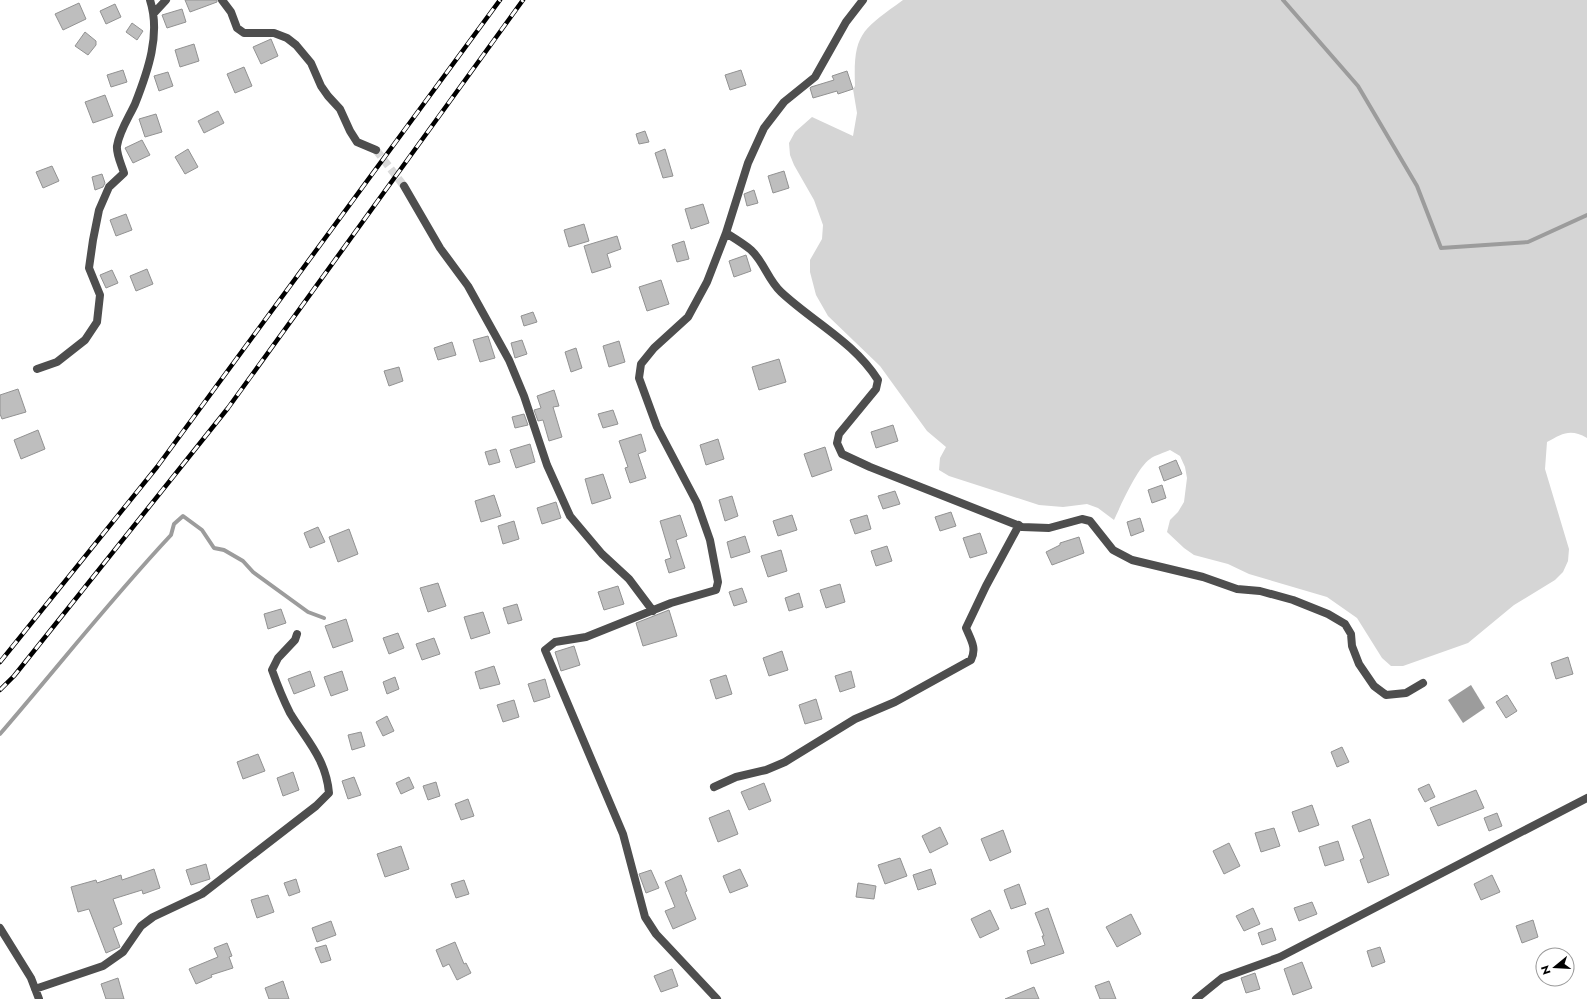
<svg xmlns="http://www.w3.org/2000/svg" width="1587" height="999" font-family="Jost,sans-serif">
<rect width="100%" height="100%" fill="#fff"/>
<path fill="#d5d5d5" d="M903,0H1587V438C1570,428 1562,434 1547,442L1545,469L1569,549L1568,561L1563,572L1555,580L1514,605L1468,643L1403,666H1391L1382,658L1357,618L1327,597L1249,574L1228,564L1194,555L1184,548L1167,532L1170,520L1178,512L1184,502L1187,478L1185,467L1180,456L1170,450C1164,453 1155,455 1150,459C1137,468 1121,505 1114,520L1098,508L1087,504L1063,507L1039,505L949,476L939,470L940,458L946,447L927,431L880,366L828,316L816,295L810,272V260L822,239L823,225L814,200L794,165L790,155L789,143L795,132L812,117L853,136L857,113L853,89L855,86C853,33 862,30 903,0Z"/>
<path fill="#9c9c9c" d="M1471,685L1485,708L1463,723L1448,700Z"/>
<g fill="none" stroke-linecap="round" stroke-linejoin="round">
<path stroke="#9c9c9c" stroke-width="4" d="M1283,0L1358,86L1417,186L1441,248L1528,242L1587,215
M0,734C57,668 111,599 171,535L174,524L183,516L202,530L214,548L224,550L243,561L253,572L308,612L324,618"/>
</g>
<path fill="#bebebe" stroke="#929292" d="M185,0H217V2L190,12Z
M79,3L86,19L63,30L55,14Z
M115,4L121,17L106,24L100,11Z
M182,9L186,22L167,28L162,15Z
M132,23L143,31L137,40L126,32Z
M85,32L96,41V45L88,55L75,46Z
M271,39L278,56L261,64L253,47Z
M194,44L199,61L180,67L175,50Z
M244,67L252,86L235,93L227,74Z
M123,70L127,82L111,87L107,75Z
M741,70L746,85L730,90L725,75Z
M847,71L853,89L838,94L837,91L813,98L810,88L811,87L834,80L832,76Z
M168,72L173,86L159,91L154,76Z
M105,95L113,116L93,123L85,102Z
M218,111L224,123L204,133L198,121Z
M156,114L162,132L145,137L139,119Z
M645,131L649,142L639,144L636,134Z
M142,140L150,155L133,163L125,148Z
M188,149L198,167L185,174L175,157Z
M665,149L673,176L663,178L655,153Z
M52,166L59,181L43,188L36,172Z
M784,171L789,188L773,193L768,176Z
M102,174L105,183L103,187L95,190L92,177Z
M754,190L758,203L747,206L744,194Z
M703,204L709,223L691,229L685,209Z
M126,214L132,230L116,236L110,220Z
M584,224L589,241L569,247L564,230Z
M617,236L621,249L607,254L611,267L592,273L584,246Z
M684,241L689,259L677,262L672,245Z
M746,255L751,271L734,277L729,261Z
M147,269L153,284L136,291L130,276Z
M112,270L118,283L106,288L100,275Z
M661,280L669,304L647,311L639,287Z
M533,312L537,322L524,326L521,316Z
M488,336L495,358L480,362L473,340Z
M522,340L527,354L515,358L511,343Z
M619,341L625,362L609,367L603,346Z
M452,342L456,355L438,360L434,348Z
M576,348L582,368L571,372L565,352Z
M779,359L786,382L759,390L752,367Z
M399,367L403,381L389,386L384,371Z
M18,389L26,412L2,419L0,414V395Z
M554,390L559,406L553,407L562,437L549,441L543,420L538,421L534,410L541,408L537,396Z
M613,410L618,424L603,428L598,414Z
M524,414L528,425L515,428L512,417Z
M893,425L898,441L876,448L871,432Z
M38,430L45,449L21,459L14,440Z
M641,434L646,451L638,454L646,478L630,483L625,468L628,467L619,441Z
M718,439L724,459L706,465L700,445Z
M530,444L535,462L516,468L510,450Z
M825,447L832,470L812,477L804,454Z
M496,449L500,462L489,465L485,452Z
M1176,460L1182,474L1164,481L1159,467Z
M603,474L611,498L592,504L585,479Z
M1162,485L1166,498L1152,503L1148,490Z
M895,491L900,504L883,509L878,496Z
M494,495L501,516L481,522L475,501Z
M732,496L738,516L725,521L719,500Z
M556,502L561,518L542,524L537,508Z
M951,512L956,526L940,531L935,517Z
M680,515L687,536L676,540L685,568L669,573L665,560L671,558L660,521Z
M792,515L797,530L778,536L773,521Z
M867,515L871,529L855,534L850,520Z
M1140,518L1144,531L1131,536L1127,522Z
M514,521L519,539L503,544L498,526Z
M318,527L325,542L310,548L304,533Z
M349,529L358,554L338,562L329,537Z
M980,533L987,553L970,558L963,538Z
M745,536L750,552L731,558L727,542Z
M1079,537L1084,553L1052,565L1046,552L1060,545V543Z
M887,546L892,561L876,566L871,551Z
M781,550L787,571L768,577L761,556Z
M438,583L446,606L428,612L420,588Z
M840,584L845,602L826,608L820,590Z
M618,586L624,604L604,610L598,592Z
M742,588L747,602L734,606L729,592Z
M799,593L803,607L789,611L785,598Z
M517,604L522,620L508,624L503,608Z
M281,609L286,623L268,629L264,614Z
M669,610L677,636L643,646L636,623Z
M483,612L490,633L471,639L464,617Z
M346,619L353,641L333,648L325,626Z
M398,633L404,648L389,654L383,638Z
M434,638L440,654L422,660L416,644Z
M574,646L580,665L561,671L555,652Z
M782,651L788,670L769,676L763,658Z
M1568,657L1573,674L1556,679L1551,663Z
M494,666L500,684L480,689L475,672Z
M310,671L315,686L294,694L288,679Z
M342,671L348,690L331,696L324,677Z
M851,671L855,687L840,692L835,676Z
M726,675L732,694L716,699L710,680Z
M395,677L399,689L387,694L383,682Z
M545,679L550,697L534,702L528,684Z
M1507,695L1517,711L1506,718L1496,702Z
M816,699L822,719L805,724L799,705Z
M514,700L519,717L503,722L497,705Z
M387,716L394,731L383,736L376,722Z
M361,732L365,746L352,750L348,735Z
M1342,747L1349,762L1337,767L1331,752Z
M258,754L265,771L243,779L237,762Z
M293,772L299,790L283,796L277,778Z
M354,777L361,795L348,799L342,781Z
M409,777L414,788L401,794L396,783Z
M436,782L440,796L428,800L423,786Z
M764,783L771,801L749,810L741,792Z
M1429,784L1435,797L1425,802L1418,789Z
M1476,790L1484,808L1438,826L1430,808Z
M468,799L474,816L461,820L455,804Z
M1312,805L1319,825L1299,832L1292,812Z
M729,810L738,834L718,842L709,818Z
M1497,813L1502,826L1489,831L1484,818Z
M1370,819L1389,875L1368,883L1360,860L1364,858L1352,826Z
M940,827L948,844L930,853L922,836Z
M1274,828L1280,846L1261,852L1255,833Z
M1003,830L1011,852L990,861L981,839Z
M1338,841L1344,860L1325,866L1319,847Z
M1229,843L1240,866L1224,874L1213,851Z
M401,846L409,869L385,877L377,854Z
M900,858L907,876L885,884L878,865Z
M206,864L210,879L191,885L186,870Z
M154,869L160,888L143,894L142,890L113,899L122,924L113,928L120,947L106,953L89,909L78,912L71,887L96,880L97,883L121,875L122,880Z
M740,869L748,886L730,893L723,876Z
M931,869L936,884L918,890L913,875Z
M651,870L659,888L646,893L639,874Z
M681,875L687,891L685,892L696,919L673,929L665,911L675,907L665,882Z
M1492,875L1500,892L1481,900L1474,884Z
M296,879L300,892L289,896L284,883Z
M464,880L469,894L456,898L451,884Z
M858,883L876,886L874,899L856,897Z
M1019,884L1026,904L1011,909L1004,890Z
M268,895L274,912L257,918L251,900Z
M1312,902L1317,914L1299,921L1294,908Z
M1048,908L1064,953L1031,964L1027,951L1045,945L1042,936H1044L1035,913Z
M1253,908L1260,924L1244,931L1236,916Z
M990,910L999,929L980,938L971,919Z
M1131,914L1141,934L1117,947L1106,927Z
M1533,920L1538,937L1522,943L1516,926Z
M331,921L336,935L317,942L312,928Z
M1272,928L1276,940L1262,945L1258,933Z
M455,942L464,964L466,963L471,973L457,980L449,964L443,967L436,950Z
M227,943L232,956L229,957L233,968L211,975L212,977L196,984L189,969L218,957L214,948Z
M326,945L331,960L321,963L315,948Z
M1380,947L1385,962L1372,967L1367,951Z
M1302,962L1312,988L1293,995L1284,969Z
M672,969L678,986L661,992L654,976Z
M1255,973L1260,989L1246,993L1241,978Z
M118,978L124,999H106L101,984Z
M283,981L289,999H269L265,988Z
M1109,981L1116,999H1100L1095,986Z
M1034,987L1039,999H1005Z"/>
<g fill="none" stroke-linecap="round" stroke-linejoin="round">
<path stroke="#d9d9d9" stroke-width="8" stroke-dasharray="8 4" stroke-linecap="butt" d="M376,150L404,186"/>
<path stroke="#4e4e4e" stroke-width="8" d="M222,0L231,12L237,28L244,33H274L287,38L296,45L311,63L321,86L328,96L340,109L350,131L357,142L376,150
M154,13L166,0
M404,186L440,248L468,286L509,360L524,396L547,465L570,516L602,554L629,579L653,611
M726,233C734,238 744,244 751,250C764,262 768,280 781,292C813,322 854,342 878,380L876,389L839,434L837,443L842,454L870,467L1022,527L1049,528L1082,519L1090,521L1113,550L1132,560L1203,577L1237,589L1260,591L1293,600L1328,614L1345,624L1351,634L1352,646L1359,664L1374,686L1386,695L1406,693L1423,683
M37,369L57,362L85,340L97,322L100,295L89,268L93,240L99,210L109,187L124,173C122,166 116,154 117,146C119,132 129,117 135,104C148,71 161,34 150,0
M714,787L736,777L766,770L785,762L855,719L895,702L971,660C977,648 971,640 966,628L986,586L1019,525
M0,928L31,978L39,999
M35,989L103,966L123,952L141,926L153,917L202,894L316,806L329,793C326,759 307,741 290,713C283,699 277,684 272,670L278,658L295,640L297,634
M717,999L656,934L645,917L623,834L545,650L555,642L586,637L671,603L716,590L718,582L710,540L697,503L657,427L639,378L641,364L654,348L688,317L707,282L726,233L748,163L764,128L784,102L815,77L846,22L863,0
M1196,999L1222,978L1280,957L1587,798"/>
<defs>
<path id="rail" d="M0,662L157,467L500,0
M0,690L14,676L228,408L523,0"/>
</defs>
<use href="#rail" stroke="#000" stroke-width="4.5"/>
<use href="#rail" stroke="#fff" stroke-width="3" stroke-dasharray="9" stroke-linecap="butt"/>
</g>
<g transform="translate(1555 967) rotate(252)"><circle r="19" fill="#ffffff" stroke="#999999"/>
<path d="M0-3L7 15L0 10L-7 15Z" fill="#000000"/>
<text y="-6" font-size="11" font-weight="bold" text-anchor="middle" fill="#000000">N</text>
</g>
</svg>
